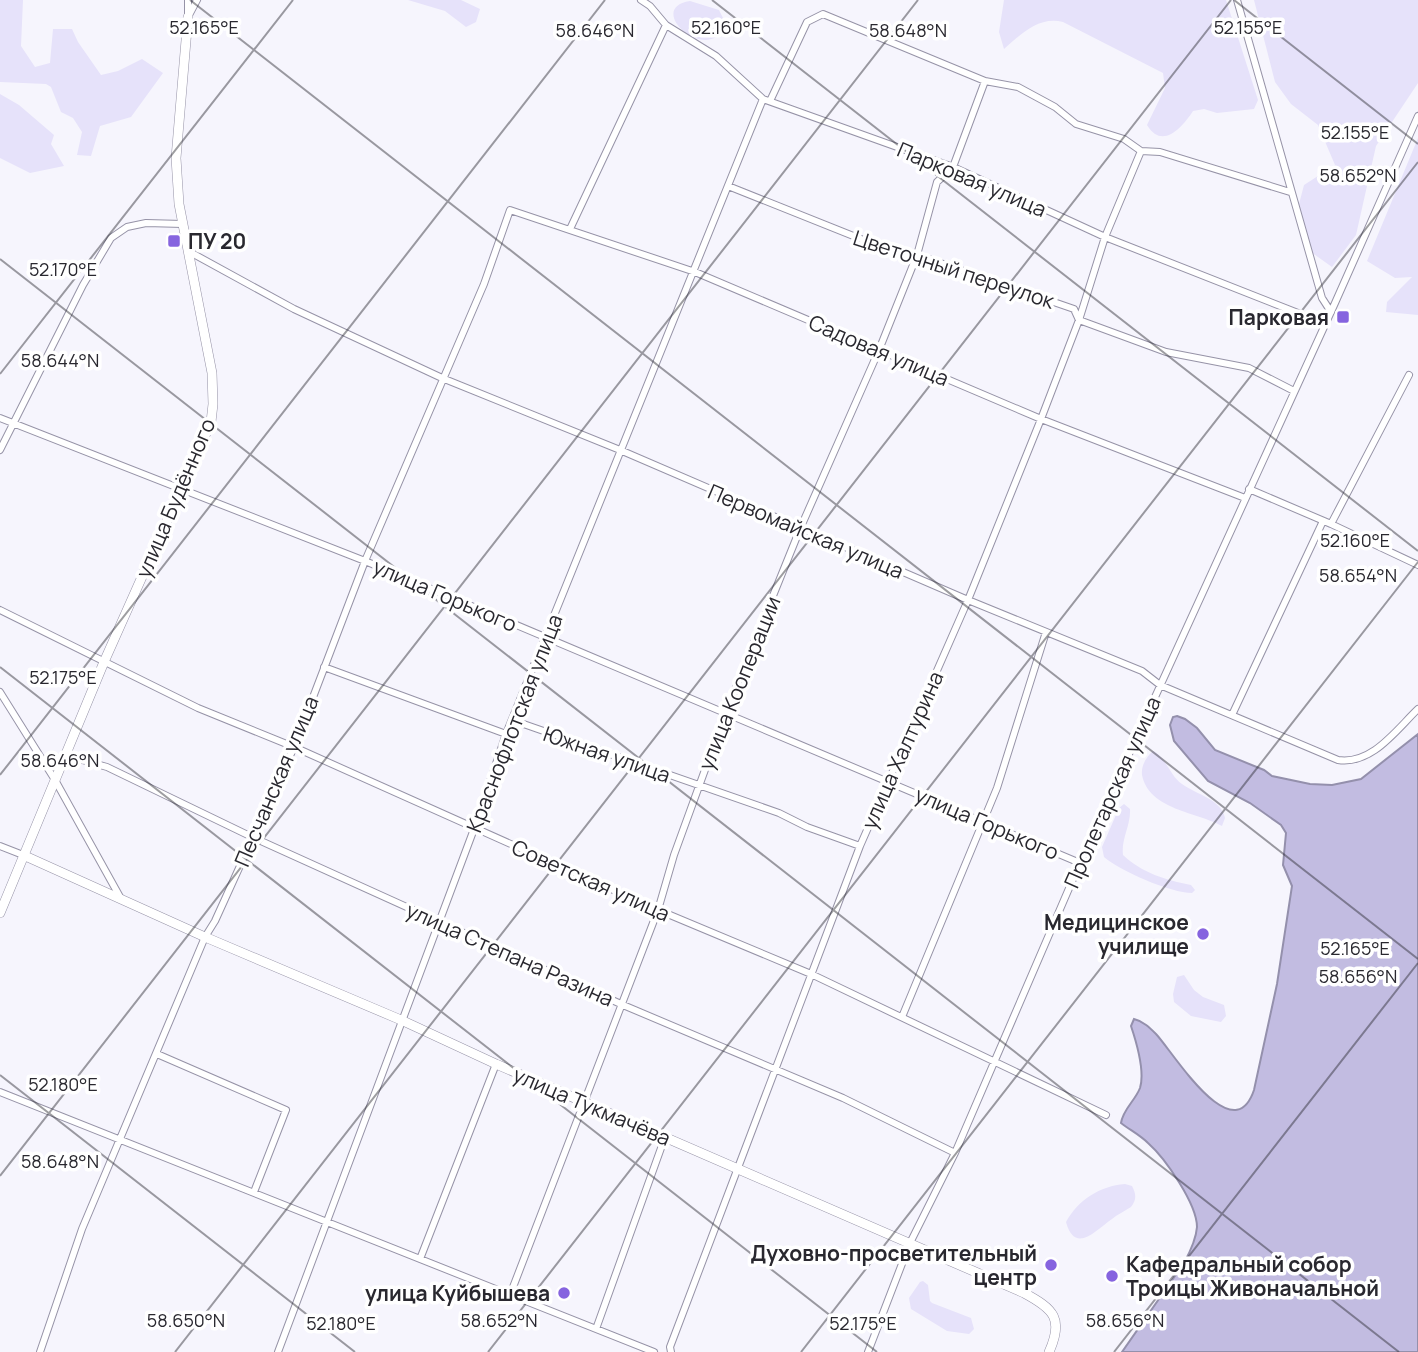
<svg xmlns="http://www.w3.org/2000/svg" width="1418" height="1352" font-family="Manrope,sans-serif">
<rect width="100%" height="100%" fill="#f6f5fd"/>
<path fill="#e6e2fa" d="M0,0H23L21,46L35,67L50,63L53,29H72L78,42L101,75L118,71L142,59L163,73L131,117L100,126L91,156L77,155L82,132L73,118L61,112L51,87L46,84L0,82Z
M408,0H461L480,9L476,22L466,27L445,11Z
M1004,0H1226L1258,100L1254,109L1217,113L1204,109L1193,111C1182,128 1162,150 1147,125L1165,88L1163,73L1063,22C1039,16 1021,34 1004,49L999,32Z
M1254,0H1418V83L1376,146L1356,235L1332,267L1311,252L1299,204L1304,185L1335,165L1318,125L1291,104L1275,82Z
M690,1L719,10L726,24C709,68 643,8 690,1Z
M0,94L19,105L54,135L51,144L64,166L30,173L0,158Z
M1418,138V315L1386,312L1387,302L1412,277L1395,278L1367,261Z
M1153,751C1166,757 1170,776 1182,784C1197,795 1221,799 1225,818L1222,826C1197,812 1149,810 1142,775C1141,766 1146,757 1153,751Z
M1124,804L1130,809C1131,825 1121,839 1123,855C1142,873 1166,880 1191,885L1195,890L1192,893C1171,893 1120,871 1104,857L1102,847L1119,808Z
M1184,975L1194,990L1203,997L1224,1005L1226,1016L1221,1022L1191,1016L1174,1002L1173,994L1177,977Z
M1125,1184L1132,1186C1136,1194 1137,1199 1131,1207C1125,1211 1118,1214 1112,1219C1096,1230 1075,1255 1066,1222C1078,1200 1100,1186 1125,1184Z
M923,1281L928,1285L930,1301L932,1303L971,1318L974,1329L969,1334L947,1331L911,1309L909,1298L920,1282Z"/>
<path fill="#c2bce1" stroke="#9490ac" stroke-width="2" d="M1177,716L1185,719L1197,728L1215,750L1264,770L1272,776L1310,784L1332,785L1361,779L1418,734V1352H1122L1184,1263C1190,1252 1196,1240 1197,1227C1197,1204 1165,1158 1148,1143C1140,1135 1130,1130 1121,1123C1123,1109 1135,1101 1140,1088C1145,1072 1136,1041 1131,1026L1134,1019C1143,1021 1150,1028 1156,1034C1173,1052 1233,1152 1254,1090L1277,984L1292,886L1283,865L1286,833L1281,825L1250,803L1208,781L1174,741L1170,725L1173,717Z"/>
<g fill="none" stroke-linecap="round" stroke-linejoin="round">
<defs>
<path id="street" d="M641,0L650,6L666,25L716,56L763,99L953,167L1105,237L1326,324
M1237,0L1322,298L1331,312
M188,16V0
M188,17L197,0
M770,101L807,22L823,14L985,81L1018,87L1055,107L1076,124L1124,139L1141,151L1160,152L1290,192
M728,186L901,255H917L1074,309L1079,320L1166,352L1249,368L1294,391
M570,229L666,25
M188,251L294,309L442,378L620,450L968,600L1142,671L1160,685L1338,760C1372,765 1396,730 1418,709
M0,418L365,561L1080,863
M0,450L83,285L111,238L127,227L146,223L183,224
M1249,489L1331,524L1418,565
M1331,524L1409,375
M0,610L198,708L294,747L658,910L811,974L1106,1115
M324,667L506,734
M0,692L55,780L120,897
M1232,715L1323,521
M512,720L779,813L807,827L860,846
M65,755L107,767L252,837L623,1005L843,1098L955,1153
M0,846L23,855
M902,1017L997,788L1046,632
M157,1054L286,1110L254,1192
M0,1092L654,1352
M420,1259L496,1064
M510,1295L658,910L674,855L726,712L800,529L879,350L917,255L937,182L953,167L985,81
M596,1329L665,1137
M40,1352L82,1229L205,937L215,921L294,747L365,561L484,284L510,210L695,272L1041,419L1245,498
M278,1352L474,829L506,734L763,99
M671,1352L670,1347L860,846L968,600L1041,419L1079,320L1105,237L1141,151
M868,1352L910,1243L955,1153L1092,835L1335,303L1418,116"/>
<path id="secondary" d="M23,855L205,937L401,1020L496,1064L1024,1293C1054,1309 1064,1319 1049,1352
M0,913L104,662L211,422L213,404L212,373L179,204L176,158L188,17"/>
</defs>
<use href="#street" stroke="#9693a7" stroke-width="8"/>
<use href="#secondary" stroke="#9693a7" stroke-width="10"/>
<use href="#street" stroke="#fff" stroke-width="6"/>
<use href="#secondary" stroke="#fff" stroke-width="9"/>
</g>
<path fill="none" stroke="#29282f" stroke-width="2" stroke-opacity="0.45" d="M190,0L1418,959M712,0L1418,551M1234,0L1418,144M0,259L1399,1352M0,374L293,0M0,667L877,1352M0,775L605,0M0,1075L355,1352M0,1176L918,0M175,1352L1231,0M488,1352L1418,162M801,1352L1418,562M1114,1352L1418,963"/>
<g fill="#8664df" stroke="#fff" stroke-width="2.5">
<rect x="167" y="234" width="14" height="14" rx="3.5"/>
<rect x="1336" y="310" width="14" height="14" rx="3.5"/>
<circle cx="1203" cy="934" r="7"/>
<circle cx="1051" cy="1265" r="7"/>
<circle cx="1112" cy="1276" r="7"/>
<circle cx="564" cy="1293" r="7"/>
</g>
<g text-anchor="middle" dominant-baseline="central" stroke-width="7" stroke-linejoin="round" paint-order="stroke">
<g font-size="21" fill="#29282f" stroke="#fff">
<text transform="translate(972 179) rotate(23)">Парковая улица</text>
<text transform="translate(954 269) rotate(18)">Цветочный переулок</text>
<text transform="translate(879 350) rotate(23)">Садовая улица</text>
<text transform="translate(175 498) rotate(-67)">улица Будённого</text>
<text transform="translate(806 531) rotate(23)">Первомайская улица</text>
<text transform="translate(445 595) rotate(23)">улица Горького</text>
<text transform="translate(739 683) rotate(-68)">улица Кооперации</text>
<text transform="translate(514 723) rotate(-69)">Краснофлотская улица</text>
<text transform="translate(902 750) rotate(-66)">улица Халтурина</text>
<text transform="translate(607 754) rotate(19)">Южная улица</text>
<text transform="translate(276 781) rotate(-67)">Песчанская улица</text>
<text transform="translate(1112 792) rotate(-66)">Пролетарская улица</text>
<text transform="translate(987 823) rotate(23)">улица Горького</text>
<text transform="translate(591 880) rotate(24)">Советская улица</text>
<text transform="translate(510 954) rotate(24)">улица Степана Разина</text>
<text transform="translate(592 1106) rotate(23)">улица Тукмачёва</text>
</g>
<g font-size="21" font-weight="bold" fill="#29282f" stroke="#fff" text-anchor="end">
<text x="188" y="241" text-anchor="start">ПУ 20</text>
<text x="1329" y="317">Парковая</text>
<text x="1189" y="922">Медицинское<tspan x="1189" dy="24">училище</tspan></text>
<text x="1037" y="1253">Духовно-просветительный<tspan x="1037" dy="24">центр</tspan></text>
<text x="1126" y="1264" text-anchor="start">Кафедральный собор<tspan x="1126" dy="24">Троицы Живоначальной</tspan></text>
<text x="550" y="1293">улица Куйбышева</text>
</g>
</g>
<g font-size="18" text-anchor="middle" fill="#29282f" stroke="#fff" stroke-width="7" stroke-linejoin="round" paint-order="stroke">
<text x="204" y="34">52.165°E</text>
<text x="726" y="34">52.160°E</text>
<text x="1248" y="34">52.155°E</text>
<text x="595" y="37">58.646°N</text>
<text x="908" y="37">58.648°N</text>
<text x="1355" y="139">52.155°E</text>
<text x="1358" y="182">58.652°N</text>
<text x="63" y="276">52.170°E</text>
<text x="60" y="367">58.644°N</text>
<text x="1355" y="547">52.160°E</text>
<text x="1358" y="582">58.654°N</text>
<text x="63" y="684">52.175°E</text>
<text x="60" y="767">58.646°N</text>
<text x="1355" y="955">52.165°E</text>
<text x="1358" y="983">58.656°N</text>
<text x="63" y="1091">52.180°E</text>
<text x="60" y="1168">58.648°N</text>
<text x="186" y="1327">58.650°N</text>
<text x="499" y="1327">58.652°N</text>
<text x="1125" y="1327">58.656°N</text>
<text x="341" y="1330">52.180°E</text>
<text x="863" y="1330">52.175°E</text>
</g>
</svg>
